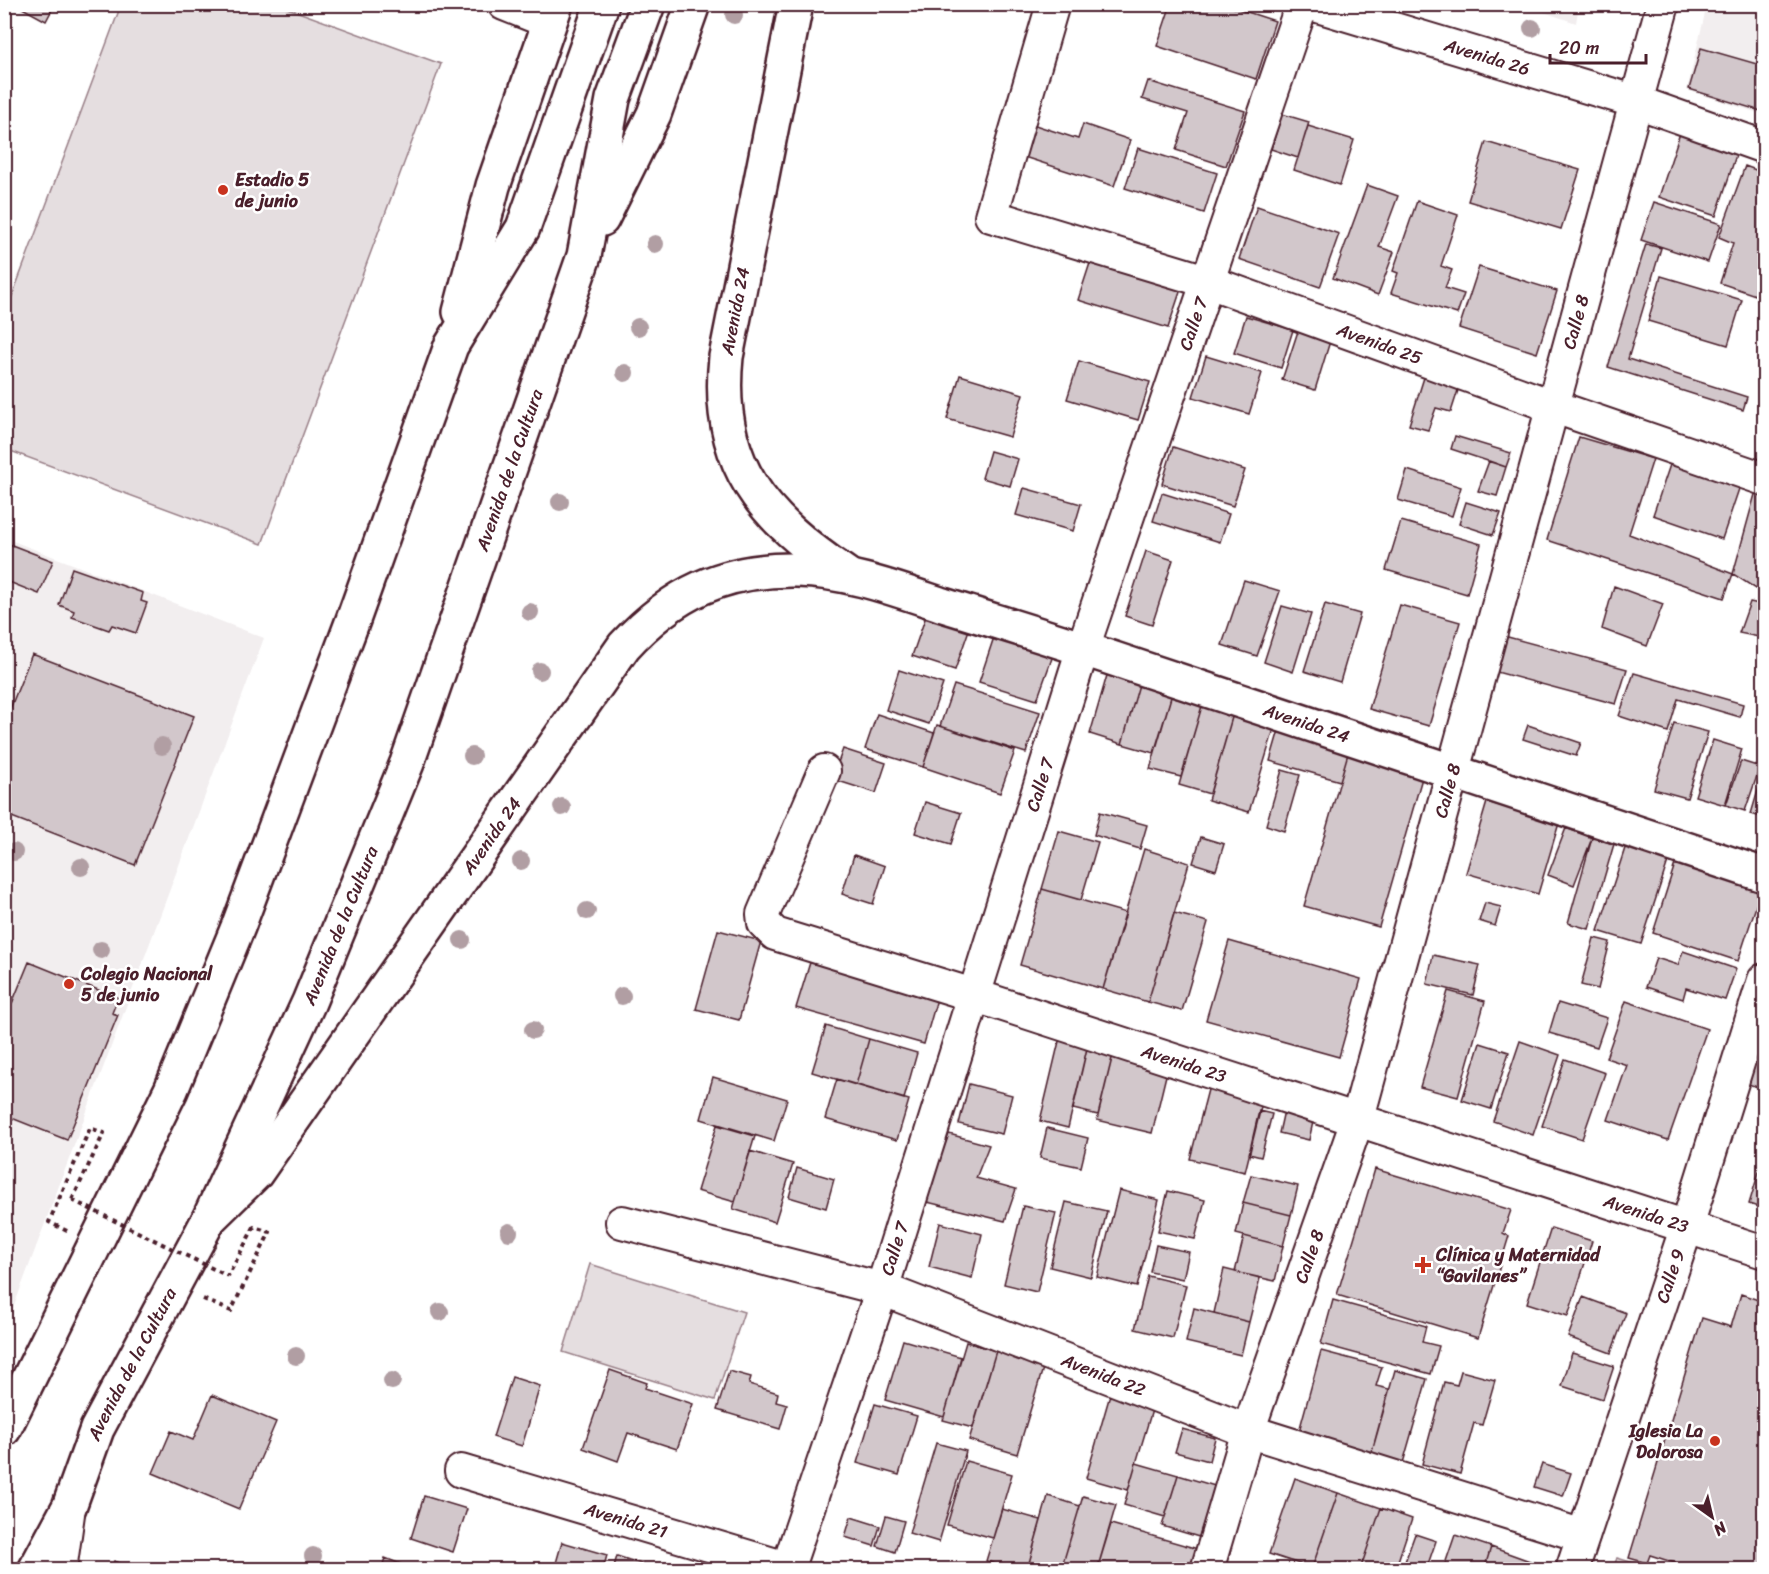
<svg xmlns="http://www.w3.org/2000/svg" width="1769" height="1574" font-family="Sriracha,sans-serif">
<rect width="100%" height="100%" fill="#fff"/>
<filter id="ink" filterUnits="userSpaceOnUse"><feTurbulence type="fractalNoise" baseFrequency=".0167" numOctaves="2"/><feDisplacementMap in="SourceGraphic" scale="12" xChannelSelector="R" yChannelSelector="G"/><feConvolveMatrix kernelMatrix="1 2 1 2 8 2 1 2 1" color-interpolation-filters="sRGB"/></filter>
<g filter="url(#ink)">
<path fill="#f2eeef" d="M1523,5L1579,4V5L1576,23Z
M1707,5H1764V115L1687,90Z
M5,538L264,638L5,1330Z"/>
<path fill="#e5dee0" stroke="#987e86" stroke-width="1.5" d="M121,5H279L441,64L262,544L5,449V315Z
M590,1264L744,1312L715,1400L563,1352Z
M1617,1558L1654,1569H1613Z"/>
<path fill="#d2c7cb" stroke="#4a1f2b" stroke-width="1.5" d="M15,4H55L46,21Z
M1171,4H1223L1275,21L1256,79L1157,46Z
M1701,48L1764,66V112L1689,89Z
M1148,81L1245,111L1226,166L1176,150L1188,113L1142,99Z
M1282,114L1309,122L1298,158L1271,149Z
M1032,124L1078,139L1083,124L1130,140L1114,186L1021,156Z
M1308,126L1354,140L1340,185L1294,170Z
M1681,130L1738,149L1716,216L1659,197Z
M1486,142L1580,170L1561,229L1468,201Z
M1138,148L1217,173L1204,213L1125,188Z
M1745,166L1764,173V298L1720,283L1733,243L1719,237Z
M1367,185L1398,196L1379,247L1394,252L1378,295L1333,278Z
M1417,201L1458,215L1441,266L1452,270L1445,288L1464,294L1457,314L1391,293L1398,273L1393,271Z
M1654,202L1721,224L1708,262L1641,240Z
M1257,206L1339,234L1320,287L1239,259Z
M1646,244L1661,248L1628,359L1747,397L1743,410L1608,367Z
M1092,257L1182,286L1168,328L1078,300Z
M1479,267L1557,291L1537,353L1459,328Z
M1661,276L1742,300L1728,345L1648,321Z
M1246,316L1293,330L1281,368L1234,353Z
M1299,328L1331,338L1315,390L1282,380Z
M1206,356L1262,373L1249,414L1193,397Z
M1079,361L1150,382L1138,420L1067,399Z
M1427,368L1462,378L1451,412L1436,408L1428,430L1409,425Z
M960,375L1023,394L1010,437L947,419Z
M1764,407V427L1759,426Z
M1455,436L1511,453L1506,467L1451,449Z
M1579,437L1653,459L1629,534L1733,574L1724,598L1547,540Z
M1173,447L1245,470L1233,506L1162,484Z
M1675,450L1744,474L1722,539L1653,515Z
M990,451L1018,459L1010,486L982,478Z
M1489,461L1506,467L1497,496L1478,491Z
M1407,470L1461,487L1452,516L1398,500Z
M1757,487L1764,490V594L1733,574Z
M1024,488L1081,504L1073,531L1016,515Z
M1162,493L1229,514L1220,542L1153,521Z
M1466,502L1501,513L1493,535L1459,524Z
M1401,521L1481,544L1467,594L1386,570Z
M4,542L53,561L39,594L4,580Z
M1146,551L1173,560L1152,625L1125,616Z
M72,568L143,593L141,601L147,603L136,633L112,625L109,630L72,617L74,611L59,605Z
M1244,580L1280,591L1257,656L1222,645Z
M1614,586L1663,604L1647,646L1602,629Z
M1750,602L1764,605V638L1739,633Z
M1325,604L1360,614L1340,682L1304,671Z
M1400,605L1460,622L1429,726L1369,709Z
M1282,606L1311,614L1293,672L1264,662Z
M928,610L971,624L955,670L912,656Z
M997,628L1056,647L1037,700L979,682Z
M1504,636L1627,669L1616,704L1493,671Z
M32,654L194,716L135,865L4,814V724Z
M1110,665L1142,674L1122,744L1090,734Z
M899,670L943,684L929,724L886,710Z
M1634,673L1743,704L1740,717L1678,699L1668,732L1619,716Z
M1142,674L1175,684L1154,753L1122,744Z
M954,685L1040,712L1026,753L940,726Z
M1171,697L1202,706L1181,777L1150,769Z
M1204,699L1235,707L1210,794L1179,785Z
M1235,707L1277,719L1249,812L1208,800Z
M877,714L934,733L923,767L865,749Z
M1674,723L1708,732L1687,798L1654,789Z
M937,725L1015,751L1000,793L923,767Z
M1528,725L1581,743L1576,756L1523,739Z
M1279,730L1349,750L1340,781L1270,761Z
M1713,740L1742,749L1725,805L1695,796Z
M843,749L886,763L876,793L832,779Z
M1349,750L1424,771L1379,927L1304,906Z
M1741,761L1760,767L1745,811L1726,805Z
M1282,770L1300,775L1284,831L1266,825Z
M1764,770V818L1751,814Z
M925,802L961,813L951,844L915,833Z
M1487,802L1559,823L1538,894L1466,873Z
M1100,812L1147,825L1140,849L1094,835Z
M1566,828L1592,838L1574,885L1548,875Z
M1059,831L1098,842L1081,900L1042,889Z
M1201,837L1224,844L1216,870L1193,863Z
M1592,838L1614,844L1589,929L1568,923Z
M1628,839L1671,852L1641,944L1598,931Z
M1144,849L1189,863L1148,1002L1103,989Z
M854,855L885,866L873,904L842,894Z
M1675,864L1761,891L1738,961L1653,933Z
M1042,889L1126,913L1103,989L1020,965Z
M1485,903L1501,907L1495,926L1479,921Z
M1174,913L1208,922L1182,1011L1148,1002Z
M718,930L761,941L739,1020L696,1009Z
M1594,938L1610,942L1598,989L1581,985Z
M1229,941L1361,979L1339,1057L1206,1020Z
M1683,951L1736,969L1725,1000L1686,988L1683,999L1646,987L1656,958L1678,965Z
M1433,955L1480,965L1473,995L1427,984Z
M812,956L939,992L924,1044L796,1008Z
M29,962L118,998L112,1013L118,1015L67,1140L4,1115V1023Z
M1448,991L1485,1001L1458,1097L1420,1087Z
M1626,1001L1707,1029L1668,1140L1608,1120L1627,1065L1606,1058Z
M1558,1003L1607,1018L1597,1047L1549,1033Z
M826,1026L869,1039L856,1085L812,1072Z
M1060,1037L1088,1044L1068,1128L1040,1121Z
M869,1039L917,1053L904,1099L856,1085Z
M1520,1041L1560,1055L1533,1135L1493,1121Z
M1480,1043L1509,1052L1491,1109L1462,1100Z
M1088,1044L1114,1050L1098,1115L1073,1109Z
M1759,1045L1764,1047V1089L1748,1084Z
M1114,1050L1169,1063L1152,1133L1097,1120Z
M1565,1059L1605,1073L1582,1139L1542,1126Z
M713,1077L787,1099L774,1141L701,1119Z
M837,1079L909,1100L897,1140L825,1119Z
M1210,1082L1264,1095L1245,1172L1190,1159Z
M969,1084L1012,1095L1002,1134L959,1124Z
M1285,1106L1315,1113L1309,1140L1279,1133Z
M1259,1111L1272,1114L1261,1157L1249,1154Z
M717,1125L755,1136L735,1202L697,1191Z
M1047,1128L1088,1138L1081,1167L1040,1158Z
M949,1134L989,1145L976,1178L1016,1189L1005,1221L923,1201Z
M750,1151L793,1164L775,1222L733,1209Z
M1764,1155V1209L1749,1204Z
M797,1168L834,1179L826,1208L789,1197Z
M1375,1169L1511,1210L1503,1233L1509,1236L1478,1338L1337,1295Z
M1251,1175L1298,1186L1291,1215L1243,1203Z
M1119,1190L1159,1200L1137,1287L1097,1277Z
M1168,1191L1205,1200L1195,1239L1158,1231Z
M1066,1202L1107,1211L1091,1277L1050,1267Z
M1243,1203L1291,1215L1283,1246L1236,1234Z
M1023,1206L1056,1213L1037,1292L1004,1284Z
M940,1223L982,1234L972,1278L929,1267Z
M1551,1228L1592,1241L1568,1316L1527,1303Z
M1244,1236L1283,1246L1275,1281L1235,1272Z
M1156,1245L1189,1252L1183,1279L1150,1272Z
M1224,1269L1260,1278L1249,1322L1214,1313Z
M1148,1276L1186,1285L1173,1338L1135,1329Z
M1741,1294L1764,1302V1570H1697L1650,1555L1647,1563L1629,1558L1702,1318L1731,1327Z
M1583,1297L1626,1313L1611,1353L1568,1337Z
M1333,1300L1426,1326L1422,1342L1439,1346L1431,1374L1321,1344Z
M1194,1308L1249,1322L1241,1355L1186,1342Z
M903,1340L961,1357L944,1417L885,1400Z
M966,1342L996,1351L973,1428L943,1420Z
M996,1351L1044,1365L1017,1454L969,1440Z
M1321,1351L1382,1367L1376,1386L1389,1389L1371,1455L1298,1435Z
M1572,1353L1614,1366L1603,1399L1562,1386Z
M610,1370L647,1383L645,1388L693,1404L677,1449L628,1433L618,1461L583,1448Z
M1395,1370L1427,1379L1403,1463L1371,1455Z
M729,1371L751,1377L749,1384L778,1393L776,1402L787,1405L780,1429L717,1410Z
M1461,1371L1495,1380L1482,1425L1474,1423L1460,1474L1422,1464L1444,1382L1457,1385Z
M512,1377L540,1386L522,1446L493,1437Z
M1112,1388L1155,1400L1128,1490L1086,1478Z
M212,1395L276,1422L239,1509L153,1473L171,1431L193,1440Z
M875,1404L917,1416L899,1475L857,1463Z
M1182,1429L1215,1438L1209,1461L1175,1452Z
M936,1443L966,1451L939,1542L909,1533Z
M966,1461L1012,1474L993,1538L947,1525Z
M1136,1463L1178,1475L1165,1517L1124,1505Z
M1542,1464L1571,1473L1563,1496L1534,1487Z
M1178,1475L1215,1486L1199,1537L1162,1526Z
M1295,1478L1338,1493L1312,1568L1269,1554Z
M1338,1493L1381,1508L1360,1570H1316L1312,1568Z
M424,1496L467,1509L453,1552L411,1538Z
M1048,1496L1080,1506L1061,1570H1027Z
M1083,1496L1116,1505L1097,1570H1061Z
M1381,1508L1412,1519L1395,1570H1360Z
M1002,1509L1041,1520L1027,1570H1016L986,1561Z
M886,1516L904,1521L895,1552L877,1546Z
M851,1517L880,1526L874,1546L845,1537Z
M1111,1524L1198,1549L1192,1570H1097Z
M1415,1534L1436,1541L1426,1570H1402Z
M1455,1535L1491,1547L1484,1570H1443Z
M562,1542L607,1555L603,1570H554Z
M1491,1547L1541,1565L1539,1570H1484Z
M617,1556L657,1569V1570H613Z
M385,1558L416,1570H381Z
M114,1561L136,1570H110Z"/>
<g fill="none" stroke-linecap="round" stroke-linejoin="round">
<defs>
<g id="minor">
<path d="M504,4L549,22"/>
<path id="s1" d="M1053,4L991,216L1206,281L1552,406L1764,479"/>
<path id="s2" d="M1311,4L1637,102L1764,147"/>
<path id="s3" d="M824,771L763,914L764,923L775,934L973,995L1764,1252"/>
<path id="s4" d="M622,1222L882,1289L1248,1431L1583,1536"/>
<path id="s5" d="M461,1471L793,1570"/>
<path d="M60,1570L68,1514"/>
<path id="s6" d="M787,1570L882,1289L1083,648L1302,4"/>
<path id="s7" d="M1207,1570L1248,1431L1357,1121L1663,4"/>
<path id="s8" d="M1572,1570L1687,1226L1764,980"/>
</g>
<g id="major">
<path d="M796,4L726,357C715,464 762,517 846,574"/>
<path d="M602,219L654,114L693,4"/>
<path d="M460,312L493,186L556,4"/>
<path id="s9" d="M209,1219L256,1173L624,646C673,593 723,569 796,570C847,571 895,589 943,605C1005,624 1067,643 1129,664C1341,735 1553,805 1764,875"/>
<path d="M4,1429L171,1090L238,927L353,620L451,346L523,228L602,4"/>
<path id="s10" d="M35,1570L69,1507L97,1429L209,1219L309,1002L407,763L584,256L613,99L648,4"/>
</g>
</defs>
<use href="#minor" stroke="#4a1f2b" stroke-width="36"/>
<use href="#major" stroke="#4a1f2b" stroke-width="38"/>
<path stroke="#4a1f2b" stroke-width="4" stroke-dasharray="4.5 4.5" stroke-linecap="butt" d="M67,1231L49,1222L90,1128L104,1133L72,1200
M203,1299L231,1311L270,1232L254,1227L228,1276"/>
<use href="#minor" stroke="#fff" stroke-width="32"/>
<use href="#major" stroke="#fff" stroke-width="33"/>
<path stroke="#4a1f2b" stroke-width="4" stroke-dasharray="4.5 4.5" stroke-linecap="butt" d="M72,1200L228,1276"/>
</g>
<g fill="#b19ea3">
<circle cx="734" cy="15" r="9"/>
<circle cx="1532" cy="28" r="9"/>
<circle cx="655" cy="244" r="9"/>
<circle cx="638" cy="327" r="9"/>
<circle cx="625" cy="373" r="9"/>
<circle cx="560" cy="502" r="9"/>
<circle cx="530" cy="612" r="9"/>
<circle cx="540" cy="671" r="9"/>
<circle cx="162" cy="746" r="9"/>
<circle cx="472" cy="756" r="9"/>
<circle cx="562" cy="807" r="9"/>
<circle cx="14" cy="852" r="9"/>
<circle cx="521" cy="861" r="9"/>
<circle cx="81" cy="867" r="9"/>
<circle cx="587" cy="911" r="9"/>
<circle cx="462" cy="940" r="9"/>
<circle cx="101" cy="950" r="9"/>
<circle cx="622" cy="996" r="9"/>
<circle cx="533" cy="1030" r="9"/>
<circle cx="509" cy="1232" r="9"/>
<circle cx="440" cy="1312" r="9"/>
<circle cx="296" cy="1356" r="9"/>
<circle cx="392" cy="1381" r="9"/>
<circle cx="313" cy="1556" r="9"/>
</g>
</g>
<g fill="#c8321e" stroke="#fff" stroke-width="2">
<circle cx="223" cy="190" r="6"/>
<circle cx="69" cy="984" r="6"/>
<path d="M1420 1256h6v6h6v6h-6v6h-6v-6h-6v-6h6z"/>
<circle cx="1715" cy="1441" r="6"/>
</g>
<g text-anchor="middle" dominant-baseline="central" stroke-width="5" stroke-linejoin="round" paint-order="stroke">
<g font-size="18" fill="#4a1f2b" stroke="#fff">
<text stroke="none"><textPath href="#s2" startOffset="184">Avenida 26</textPath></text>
<text transform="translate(735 311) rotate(-79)">Avenida 24</text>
<text stroke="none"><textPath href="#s7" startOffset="1302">Calle 8</textPath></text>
<text stroke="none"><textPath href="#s6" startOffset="1311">Calle 7</textPath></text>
<text stroke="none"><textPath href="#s1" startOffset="630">Avenida 25</textPath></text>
<text stroke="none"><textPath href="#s10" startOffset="1200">Avenida de la Cultura</textPath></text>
<text stroke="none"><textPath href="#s9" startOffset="1437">Avenida 24</textPath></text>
<text stroke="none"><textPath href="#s6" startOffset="825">Calle 7</textPath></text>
<text stroke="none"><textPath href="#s7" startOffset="816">Calle 8</textPath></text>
<text stroke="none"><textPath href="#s9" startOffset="477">Avenida 24</textPath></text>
<text stroke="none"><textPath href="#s10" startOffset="714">Avenida de la Cultura</textPath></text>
<text stroke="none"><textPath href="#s3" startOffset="609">Avenida 23</textPath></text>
<text stroke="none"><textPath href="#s3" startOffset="1095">Avenida 23</textPath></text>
<text stroke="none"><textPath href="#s6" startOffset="339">Calle 7</textPath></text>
<text stroke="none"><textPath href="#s7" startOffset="330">Calle 8</textPath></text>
<text stroke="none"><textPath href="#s8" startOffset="310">Calle 9</textPath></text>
<text stroke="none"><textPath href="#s10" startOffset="228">Avenida de la Cultura</textPath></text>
<text stroke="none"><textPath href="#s4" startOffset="506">Avenida 22</textPath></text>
<text stroke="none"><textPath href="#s5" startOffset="172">Avenida 21</textPath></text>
</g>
<g font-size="18" font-weight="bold" fill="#4a1f2b" stroke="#fff" text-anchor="start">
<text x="235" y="180">Estadio 5<tspan x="235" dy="21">de junio</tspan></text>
<text x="81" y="974">Colegio Nacional<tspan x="81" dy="21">5 de junio</tspan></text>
<text x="1436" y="1255">Clínica y Maternidad<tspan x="1436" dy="21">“Gavilanes”</tspan></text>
<text x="1703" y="1431" text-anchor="end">Iglesia La<tspan x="1703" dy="21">Dolorosa</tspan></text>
</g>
</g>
<rect width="1769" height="1574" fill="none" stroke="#fff" stroke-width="24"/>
<rect x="12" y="12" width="1745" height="1550" fill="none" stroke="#4a1f2b" stroke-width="2" filter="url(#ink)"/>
<g transform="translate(1712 1517) rotate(146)" stroke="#ffffff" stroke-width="4.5" paint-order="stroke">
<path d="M0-4.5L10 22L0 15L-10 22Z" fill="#4a1f2b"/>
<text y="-9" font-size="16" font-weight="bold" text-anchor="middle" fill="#4a1f2b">N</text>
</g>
<path d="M1550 54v9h96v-9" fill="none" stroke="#4a1f2b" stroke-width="3"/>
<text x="1559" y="54" font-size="18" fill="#4a1f2b" stroke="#ffffff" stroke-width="4.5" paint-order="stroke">20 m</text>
</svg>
